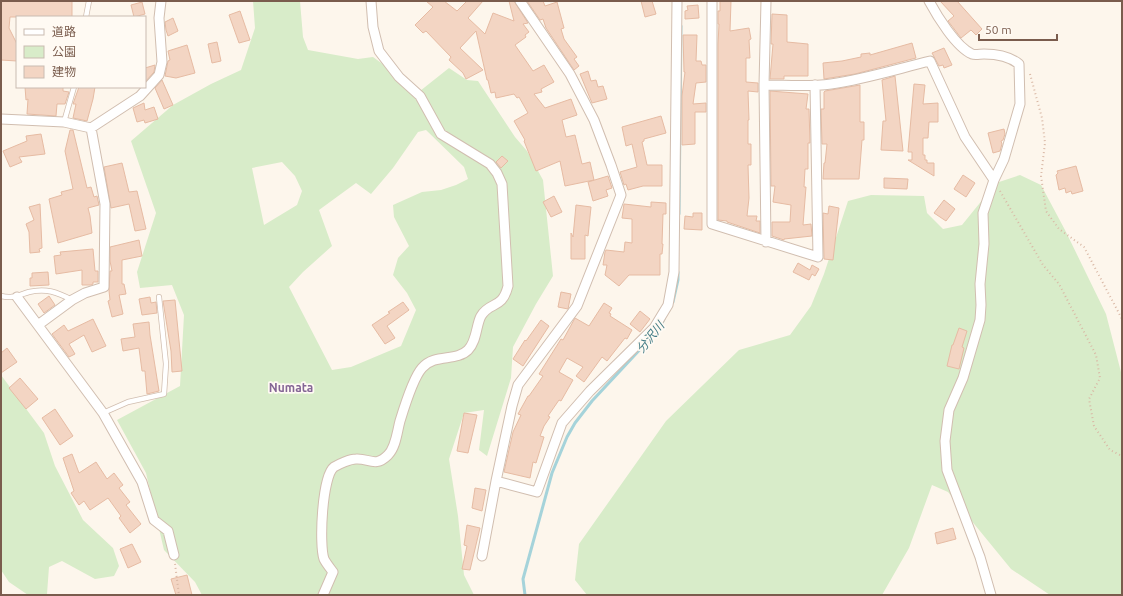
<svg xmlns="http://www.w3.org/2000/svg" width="1123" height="596" font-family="Ubuntu,'Noto Sans JP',sans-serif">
<rect width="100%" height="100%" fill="#fdf6ec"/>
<path fill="#d8ecc9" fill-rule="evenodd" d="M253,1H300L303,37L308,50L358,59L373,57L420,91L449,68L467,80L478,81L515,137L527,151L543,180L553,276L536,304L513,347L511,378L487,456L479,450L484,410L464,413L449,459L458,516L464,575L474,595H202L195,582L164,550L146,473L117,420L180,386L184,315L172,285L140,288L137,272L156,213L131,141L173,105L211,84L241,70L255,28ZM426,130L464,167L468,179L456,185L441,190L422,192L393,205L394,217L409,246L398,258L393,275L407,293L416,310L401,346L351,367L332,370L289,287L303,272L332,246L319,210L356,183L371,194L393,168L418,132ZM282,162L295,176L302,191L297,205L264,225L252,168Z
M1020,175L1041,185L1065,230L1106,314L1122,376V595H1050L1011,569L948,492L932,485L909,548L882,595H587L575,580L579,544L666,421L739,350L790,335L811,306L824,274L848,201L871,195L924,196L927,213L943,229L962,225L996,183Z
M1,375L44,433L55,466L83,520L113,548L119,566L114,576L95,579L62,561L49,567L47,594L28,595L9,582L1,570Z"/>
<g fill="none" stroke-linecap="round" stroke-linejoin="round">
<path stroke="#a5d3da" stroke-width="3" d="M679,214L681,26
M673,302L678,280V272
M525,595L523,579L552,473L567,437L575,423L592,401L659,329L664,319"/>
</g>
<path fill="#f3d5c3" stroke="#e6bba3" d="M1,1H72V17H10L9,28L17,44V61L1,60Z
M426,1H444L457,11L467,1H483L468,18L485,34L493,13L514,21L509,1H514L528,23L523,24L529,32L525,35L526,37L515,45L533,71L544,65L554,82L541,89L542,92L534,94L545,108L571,99L577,115L562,120L566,137L575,135L582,164L590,162L594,180L565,186L560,161L536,171L524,141L525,140L514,121L528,113L519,97L517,98L514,94L496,98L495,92L491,93L488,80H487L476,31L460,48L483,70L466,79L463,73L449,60L451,57L426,31L423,33L415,25L433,7Z
M527,1H543L545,6L557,2L564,28L561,29L564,39L577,57L574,59L579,66L574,70L546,28L543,19L540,20Z
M641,1H652L656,14L645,17Z
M720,1H731L730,31L749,28L751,39L749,40L750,58H746V82L758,83V92L748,91L749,120H748V144H751V165H748L749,198L747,216H757L756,221H760V233L727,222V221L718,220V44L719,24H718V11H720Z
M940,1H957L982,29L976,35L971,30L961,38L948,21L954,16Z
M142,2L145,14L134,17L131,5Z
M698,5L699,18L685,19V11L688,10L687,6Z
M240,11L250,40L239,43L229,15Z
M772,14L787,15V42L808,44V76H784V79H770L773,44H771Z
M173,18L178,31L168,36L166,30L165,22Z
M683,35H697L696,61H701L702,65H706V82L696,83L693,104L706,103V112H695V144L682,145V96L685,72H684Z
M217,42L221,61L212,63L208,44Z
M912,43L916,58L855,74L824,79L823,63L842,61L861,57V54L870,53V55Z
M187,45L195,73L176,78L165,76L168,61L170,60L168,51Z
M944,48L952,65L944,68L943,65L939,66L932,53Z
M155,65L154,72L145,82V68Z
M588,71L591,81L596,80L598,87L603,86L607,99L592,103L580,74Z
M895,76L903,151L881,150L883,121H886L882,80Z
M162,80L173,105L164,109L155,88Z
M914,84L925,85L923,104L938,103V122H929L928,138H923V155H925V160H927V163H934V176L908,160H912V152H908Z
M860,85V122H864V140H862L859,179H823L824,163H825L827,144H822L821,109H824V92L825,91Z
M25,87H63V91L69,92L65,104H57L56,116L27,114L28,99L26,100Z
M79,87H95L93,99L87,121L73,118L76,104H73Z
M770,91L808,94L806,109H809L810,143H808V169H805L804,187H806L803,225L811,224L812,236L784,239V240L772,236V222H790L791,205L773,202L775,186H771Z
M144,103L145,110L154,107L158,119L145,123L144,120L137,122L133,108Z
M661,116L666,133L644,139V141L642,142L647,165H662V186H643L628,190L626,184L624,185L620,172L637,167L632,144L626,146L622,127Z
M1004,129L1005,134L1003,140L1001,141L1002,144L1000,151L993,153L988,133Z
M70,130H73L87,188L91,187L94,197L97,196L99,205L88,208L90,216L92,233L58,243L49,199L62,195L61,192L73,189L65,151Z
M41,134L45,154L19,157L22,162L10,167L3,151L27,141L26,136Z
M502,156L508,161L501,168L496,162Z
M122,163L129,192L137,191L146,229L135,231L129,204L111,208L104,167Z
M1076,166L1083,191L1072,194L1071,191L1066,193L1065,188L1059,190L1056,175L1058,173L1057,171Z
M963,175L975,183L966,197L954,189Z
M608,176L612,188L606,190L608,196L593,201L588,182Z
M884,178L908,179L907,189L884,188Z
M554,196L562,212L551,217L543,202Z
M944,200L955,209L946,221L934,213Z
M651,202L666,203V214H663L662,244H663L662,254H660V275H629L619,286L605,275L607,265H603L605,252L606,250L624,252L625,242L632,243V219L622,218L624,204L651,207Z
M40,204L42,248L39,249L40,252L30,253L29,232L26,224L34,220L29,207Z
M576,205L591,207L588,236L585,235V259H571V233L573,237Z
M829,206L839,208L833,260L824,259L823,213L828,214Z
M693,213H702V230L684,229L685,216L693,217Z
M139,240L142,256L122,260V284H124L126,294L119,295L123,314L112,317L108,301L110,300L109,291L110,271H112L110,261V247Z
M93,249L95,271H98V282H93V284L91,285H82V270L56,274L54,256L61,255L60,252Z
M798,263L810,270L812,265L819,269L815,276L812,274L809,280L793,272Z
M48,272L49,285L30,286V278H32V273Z
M561,292L571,294L568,309L558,307Z
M49,296L55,305L44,313L38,304Z
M150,297L151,303L156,302L157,313L142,315L139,299Z
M175,300L182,371L172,372L171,351L163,301Z
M403,302L409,310L387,326L395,338L385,344L372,325L390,313L388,312Z
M604,303L612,308L609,313L611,314L610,316L632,330L627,339L625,338L607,361L602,357L584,382L576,376L583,367L567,358L559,372L573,380L561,401L559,400L548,416L550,417L544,426L540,436L544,437L536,463L533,462L530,478L504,472L513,432L521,415L518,414L528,396H529L543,376L539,374L561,339L563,340L575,318L589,326Z
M640,311L650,319L640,332L630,324Z
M93,319L106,346L92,352L84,335L69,344L75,354L69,357L52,334L64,325L68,331Z
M541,320L549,326L523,366L513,359L525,340L526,341Z
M149,322L150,335L159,391L147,394L145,371H142L139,348L123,351L121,339L135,337L133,324Z
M959,328L967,331L962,347L964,348L959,369L947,366L952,345H953Z
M7,348L17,362L1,373V353Z
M20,378L38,399L26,409L9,388Z
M55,409L73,436L60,445L42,418Z
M464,413L477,415L468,453L457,451Z
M72,454L79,473L96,462L107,479L114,473L123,485L119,488L130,502L126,505L141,524L130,533L119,518L121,516L108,498L90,510L84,501L79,505L71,493L74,491L63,458Z
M475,488L486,490L482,511L472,508Z
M467,525L480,528L470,570L462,569L467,546L464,545Z
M953,528L956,539L937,544L935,533Z
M132,544L141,562L128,568L120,549Z
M187,575L192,595H176L171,579Z"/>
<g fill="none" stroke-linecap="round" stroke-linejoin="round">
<defs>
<path id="lane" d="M86,17L89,1
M64,122L74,87
M1,296C13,299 18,295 29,292C46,288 57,292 72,300
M103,413L128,402L164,394L166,364L159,297"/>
<path id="street" d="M712,1V224L818,257L815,85
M766,1L764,85C786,85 809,87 831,84C865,79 897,69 930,61L965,137L994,180
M929,1C937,16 956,47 972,54C975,55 980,54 984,54C997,54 1009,56 1019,64L1020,104L1004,159L994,180L983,213L984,244L980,284L981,305L980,320L963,378L949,410L945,441L947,470L980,557L991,595
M764,85L766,242
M1,119L64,122L91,128L140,96L159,75L162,62L159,18L161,1
M17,297L103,413L142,482L154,520L168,531L174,555
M38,325L72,300L85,293L104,287L105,204L91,128
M496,481L537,492L562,423L590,391L654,328L668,305L674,272L677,1
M482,556L496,481L512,406L518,385L577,306L621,195L611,165L594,120L570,74L520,1
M323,595L333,572C330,568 326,563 324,559C319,545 322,476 334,467C339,464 350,459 356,459C369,458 375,468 388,455C396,447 397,432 400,421C404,408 413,378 422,368C435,353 456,362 468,350C477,341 476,325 481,316C490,301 502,310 508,286L502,184L497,173L490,164L441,134L420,96L399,77L379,51L373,27L371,1"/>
</defs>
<use href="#lane" stroke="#d1beb0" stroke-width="6"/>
<use href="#street" stroke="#d1beb0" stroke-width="11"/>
<path stroke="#d9b8a5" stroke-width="2" stroke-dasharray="1 3" stroke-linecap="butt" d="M1030,74L1042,118L1045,143L1041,176L1046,211L1059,229L1084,247L1122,319
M1000,191L1043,265L1059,284L1096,355L1100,378L1089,399L1094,426L1110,450L1122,456
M175,564L179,595"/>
<use href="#lane" stroke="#fff" stroke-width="4.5"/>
<use href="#street" stroke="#fff" stroke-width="9"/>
</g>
<g text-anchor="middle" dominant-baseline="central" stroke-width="3.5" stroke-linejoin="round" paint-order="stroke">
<g font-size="12" font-style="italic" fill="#437c86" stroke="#fffaf3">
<text transform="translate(650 337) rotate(-51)">分沢川</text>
</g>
<g font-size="12" font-weight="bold" fill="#846695" stroke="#fffaf3">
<text x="291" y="387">Numata</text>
</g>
</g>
<rect width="1123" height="596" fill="none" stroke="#7a5c4d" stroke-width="4"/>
<rect x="16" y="16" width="130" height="72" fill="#fffaf3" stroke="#cabbb1"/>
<rect x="24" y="29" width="20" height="6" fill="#ffffff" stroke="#cabbb1"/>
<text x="52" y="36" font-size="12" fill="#7a5c4d">道路</text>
<rect x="24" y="46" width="20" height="12" fill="#d8ecc9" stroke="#cabbb1"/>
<text x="52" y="56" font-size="12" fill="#7a5c4d">公園</text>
<rect x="24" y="66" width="20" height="12" fill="#f3d5c3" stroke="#cabbb1"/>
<text x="52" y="76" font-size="12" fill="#7a5c4d">建物</text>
<path d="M979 34v6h78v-6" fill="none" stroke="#7a5c4d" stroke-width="2"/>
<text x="985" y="34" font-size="12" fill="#7a5c4d" stroke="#fffaf3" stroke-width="3" paint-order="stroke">50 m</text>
</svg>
